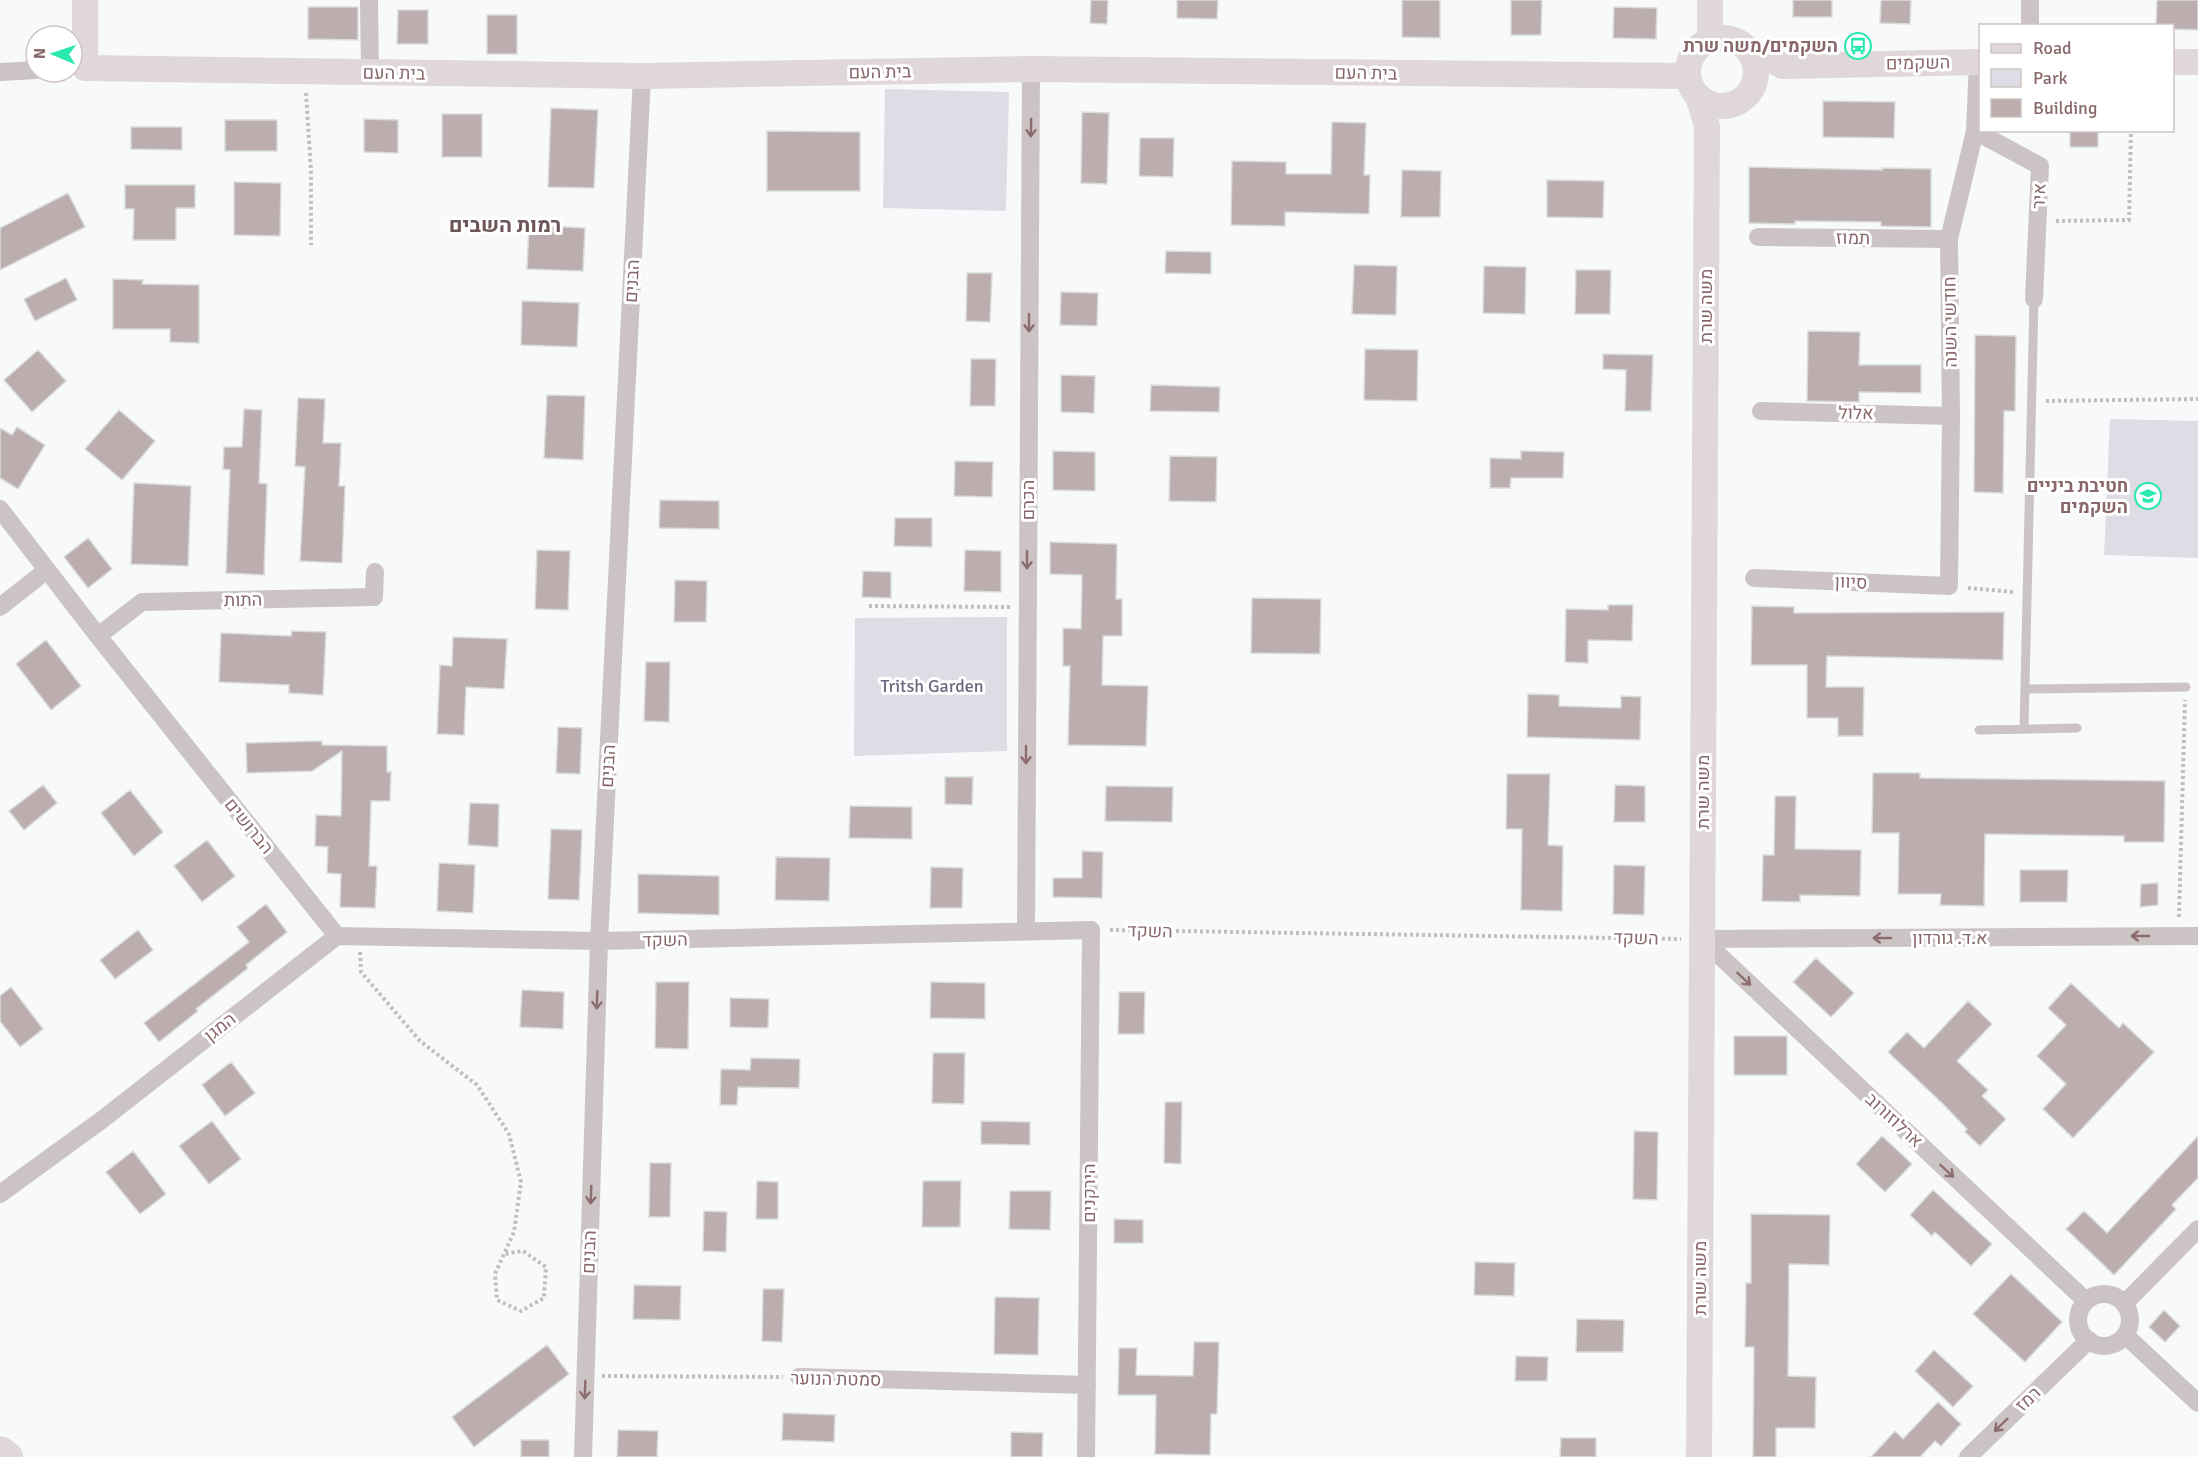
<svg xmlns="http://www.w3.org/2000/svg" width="2198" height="1457" font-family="Signika,Heebo,sans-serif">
<rect width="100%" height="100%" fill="#f7f9fa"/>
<path fill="#dedde6" d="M885,89L1009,92L1006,211L883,208Z
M2110,419L2198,421V558L2104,555Z
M1007,617V751L854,756L855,618Z"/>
<path fill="#bcaeaf" stroke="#d9dbdc" stroke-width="1.5" d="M1091,0H1108L1107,24L1090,23Z
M1177,0H1218L1217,19L1177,18Z
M1402,0H1440V38L1402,37Z
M1511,0H1542L1541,35H1511Z
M1793,0H1832V17H1793Z
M1881,0H1911L1910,24L1880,23Z
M2157,0H2198V30L2172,29V26H2156Z
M308,7H358V40L308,39Z
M1614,7L1657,8L1656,39L1613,38Z
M398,10H428V44H397Z
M487,15H517V54H487Z
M1823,101L1895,102L1894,138L1823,137Z
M551,108L598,110L594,188L548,187Z
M1082,112L1109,113L1107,184L1081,183Z
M442,114H482V157H442Z
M364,119L398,120V153L364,152Z
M225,120H277V151H225Z
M1332,122L1366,123L1364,175H1370L1369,214L1285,212V226L1231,225L1232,161L1286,162V174H1331Z
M131,127H182V150L131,149Z
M2070,130H2098V147H2070Z
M767,131L860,132V191H767Z
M1140,138H1174L1173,177L1139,176Z
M1749,167L1882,170V168L1931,169V227L1881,226V222L1795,221V224L1749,223Z
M1402,170L1441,171L1440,217H1401Z
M1547,180L1604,181L1603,218L1547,217Z
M234,182L281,183L280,236L234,235Z
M125,185H195V208H176V240H133L134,209H125Z
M68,193L85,227L0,270V228Z
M529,225L585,228L583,271L527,269Z
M1166,251L1211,252V274L1165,273Z
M1354,265L1397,266L1396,315L1352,314Z
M1484,266L1526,267L1525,314L1483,313Z
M1576,270H1611L1610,314H1575Z
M967,273H992L990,322L966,321Z
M66,278L77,300L35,321L24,299Z
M113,279L143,280L142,284L199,285V343L170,342V329H113Z
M1061,292L1098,293L1097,326L1060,325Z
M522,301L579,303L577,347L521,345Z
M1808,331L1860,332L1859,365H1921V393L1859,392V402L1807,401Z
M1975,335L2016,336L2015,411H2004L2003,493L1974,492Z
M1365,349L1418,350L1417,401L1364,400Z
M38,350L66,381L32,412L4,380Z
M1603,354L1653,355L1651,411H1625L1626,370L1603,369Z
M971,359H996L995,406H970Z
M1061,375L1095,376L1094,413L1061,412Z
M1151,385L1220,387L1219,412L1150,411Z
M547,395L585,396L583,460L544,458Z
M298,398L325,399L323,443H341L339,486H345L342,563L300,561L305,467L295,466Z
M244,409L262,410L259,483L267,484L264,575L226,573L230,470L223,469L224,447H242Z
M119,410L155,441L122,480L85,449Z
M17,427L45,445L18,489L0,478V428L12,435Z
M1053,451L1095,452V491L1053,490Z
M1521,451L1564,452L1563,478H1511L1510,488H1490V458L1521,459Z
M1170,456L1217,457L1216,502L1169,501Z
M955,461L993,462L992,497L954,496Z
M134,483L191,486L188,566L131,564Z
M660,500L719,501V529L659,528Z
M895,518H932V547L894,546Z
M88,538L112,569L88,588L64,557Z
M1050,542L1117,544L1116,599H1122V636H1103L1102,685L1148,686L1146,746L1068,745L1070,666H1063V628L1081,629L1082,575L1050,574Z
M537,550L570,551L568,610L535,609Z
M965,550L1001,551V592L964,591Z
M863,571L891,572V598L862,597Z
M675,580L707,581L706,622H674Z
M1252,598L1321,599L1320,654L1251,653Z
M1608,605H1633L1632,641L1588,640V663L1565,662L1566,609L1608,610Z
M1752,606L1794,607V613L2004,612L2003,660L1827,656L1826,687H1864L1863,736H1838V718H1807V665H1751Z
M292,631L326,632L323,695L289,693V685L219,682L221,633L291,636Z
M453,637L507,639L504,689L466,687L464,735L437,734L440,665L452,666Z
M46,640L81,686L51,710L16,664Z
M646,662H670L669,722L644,721Z
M1528,694L1559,695V706L1621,708V696L1641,697L1640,740L1527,737Z
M558,727L582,728L580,774L556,773Z
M322,741V745L387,746V772H391L390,801H371L369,866H377L375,908L340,907L341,874L327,873L328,847L315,846L316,815L341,816L342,751L312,771L247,773L246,743Z
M1873,773H1920V778L2165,781L2164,842H2124V836L1985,834L1984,906L1940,905L1941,894H1898L1899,833H1872Z
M1507,774H1550L1548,845L1563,846L1562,911L1521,910L1522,829H1506Z
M945,777H973L972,805L945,804Z
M43,785L57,803L24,830L9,811Z
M1615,785L1645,786V822H1614Z
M1106,786L1173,787L1172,822L1105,821Z
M130,790L163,832L134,856L101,813Z
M1775,796H1796L1795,849L1861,850L1860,896L1800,895V902L1762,901L1763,855H1774Z
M470,803L499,804L498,847L468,845Z
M850,806L912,807V839L849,838Z
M551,829L582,830L579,900L548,899Z
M207,840L235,876L202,902L174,866Z
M1082,851L1103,852L1102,898L1053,897V878H1082Z
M776,857L830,858L829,901L775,900Z
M439,863L475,865L473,913L437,911Z
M1614,865L1645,866L1644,915L1613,914Z
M931,867L963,868L962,908H930Z
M2020,870H2068L2067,902H2020Z
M638,874L719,876V915L638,913Z
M2158,883V905L2140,907L2141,884Z
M266,904L287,932L246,965L248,968L196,1009L198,1011L159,1042L144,1023L249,942L237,927Z
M138,930L153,950L115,979L100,960Z
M1816,958L1854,993L1831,1017L1793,982Z
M656,982H689L688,1049L655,1048Z
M931,982L985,983V1019L930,1018Z
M2071,983L2119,1028L2123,1023L2154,1052L2073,1138L2043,1109L2066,1084L2037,1056L2066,1025L2048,1008Z
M11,987L43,1029L20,1047L0,1021V996Z
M522,990L564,992L563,1029L520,1027Z
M1119,992H1145L1144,1034H1118Z
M730,998L769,999L768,1028L730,1027Z
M1968,1001L1992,1024L1957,1061L1988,1090L1982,1096L2006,1119L1980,1146L1965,1132L1967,1129L1944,1105L1888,1052L1907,1032L1924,1048Z
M1734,1036H1787V1075H1734Z
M933,1053H965L964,1104L932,1103Z
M751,1058L800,1059L799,1088L738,1087L737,1105H720L721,1069L750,1070Z
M231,1062L255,1093L225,1116L202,1085Z
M1165,1102H1182L1181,1164L1164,1163Z
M212,1121L241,1159L209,1184L179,1146Z
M981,1121L1030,1122V1145L981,1144Z
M1634,1131L1658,1132L1657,1200L1633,1199Z
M1882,1136L1912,1164L1885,1192L1856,1164Z
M2198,1136V1178L2172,1205L2176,1209L2114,1275L2066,1229L2084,1211L2107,1233Z
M133,1151L166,1194L140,1214L106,1172Z
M650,1163H671L670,1217H649Z
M757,1181L778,1182V1219H756Z
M923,1181H961L960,1227H922Z
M1933,1190L1992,1244L1971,1266L1935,1232L1932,1236L1910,1215Z
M1010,1191H1051L1050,1230L1009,1229Z
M704,1211L727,1212L726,1252L703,1251Z
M1751,1214L1830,1215L1829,1265L1789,1264L1788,1376L1816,1377L1815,1428H1776V1457H1753L1754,1347H1745L1746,1283H1751Z
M1114,1219L1143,1220V1243H1114Z
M1475,1262L1515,1263L1514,1296L1474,1295Z
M2011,1274L2062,1322L2025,1362L1973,1314Z
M634,1285L681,1286L680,1320L633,1319Z
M763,1289H784L782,1342L762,1341Z
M995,1297L1039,1298L1038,1355L994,1354Z
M2164,1310L2180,1326L2165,1342L2149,1327Z
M1577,1319L1624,1320L1623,1352H1576Z
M1194,1342H1219L1217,1414H1211L1210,1455L1155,1454L1156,1395H1118L1119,1348H1137L1136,1375L1193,1376Z
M547,1345L569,1374L474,1447L452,1417Z
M1934,1350L1973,1386L1953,1407L1915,1371Z
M1516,1356L1548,1357L1547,1381H1515Z
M1938,1402L1961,1424L1941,1446L1935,1441L1920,1457H1871L1895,1431L1903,1439Z
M783,1413L835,1415L834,1442L782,1440Z
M618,1430L658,1431L657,1457H617Z
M1011,1432L1043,1433L1042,1457H1011Z
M1561,1438H1596V1457H1560Z
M521,1440H549V1457H521Z"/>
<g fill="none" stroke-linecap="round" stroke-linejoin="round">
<path stroke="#c3bdbe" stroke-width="4" stroke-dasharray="3 3" stroke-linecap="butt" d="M306,93L311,171V245
M2056,221L2129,220L2131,130
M2046,401L2198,399
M1968,588L2014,592
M869,606L1011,607
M2179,917L2185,700
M1110,930L1681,939
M360,952L361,972L420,1041L477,1085L509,1134L521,1182L514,1232L495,1274L497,1300L521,1311L544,1298L546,1267L523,1251L504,1254
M602,1376L783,1377"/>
<path stroke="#ccc3c4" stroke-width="9" d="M2025,689L2186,687
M2024,729L2034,299
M1979,730L2077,728"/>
<path stroke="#ccc3c4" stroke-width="18" d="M369,0L370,72
M2030,0V26
M0,72L36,70
M1975,131L2040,166L2034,299
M1758,237L1949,239
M1761,411L1951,416
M0,509L98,636L337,936L599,941L1091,930L1086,1457
M1754,578L1949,586L1951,416L1949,239L1975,131L1978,62
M0,607L47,570
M98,636L142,602L374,597L375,572
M1026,931L1031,69
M1702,939L2086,1301
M1702,939L2198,936
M0,1194L103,1119L337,936
M2078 1320a26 26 0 1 1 52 0a26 26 0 1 1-52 0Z
M2124,1304L2198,1229
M2125,1335L2198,1403
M799,1377L1087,1385
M583,1457L599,941L642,76
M1968,1457L2089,1340"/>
<path stroke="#e0d8d8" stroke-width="26" d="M85,0V68L642,76L1031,69L1688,76
M1688 72a34 34 0 1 1 68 0a34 34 0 1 1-68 0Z
M1710,39V0
M1749,52L1765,57L1783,66L1980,62
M2172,62H2198
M1698,96L1707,126L1699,1457"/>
<path stroke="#e0d8d8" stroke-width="32" d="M0,1452L7,1457"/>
</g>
<defs><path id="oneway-shaft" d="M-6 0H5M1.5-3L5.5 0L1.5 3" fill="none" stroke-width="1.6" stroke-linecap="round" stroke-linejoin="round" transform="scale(1.5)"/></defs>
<g stroke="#8c6d6f">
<use href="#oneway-shaft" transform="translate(1031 128) rotate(91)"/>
<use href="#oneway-shaft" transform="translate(1029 323) rotate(90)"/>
<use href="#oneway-shaft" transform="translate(1027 560) rotate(90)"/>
<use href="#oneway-shaft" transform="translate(1026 755) rotate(90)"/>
<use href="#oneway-shaft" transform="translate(2140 936) rotate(180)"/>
<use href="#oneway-shaft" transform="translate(1882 938) rotate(180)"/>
<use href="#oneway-shaft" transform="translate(1744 979) rotate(43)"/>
<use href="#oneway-shaft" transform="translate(597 1000) rotate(92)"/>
<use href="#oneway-shaft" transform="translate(1947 1171) rotate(43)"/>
<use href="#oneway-shaft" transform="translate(591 1195) rotate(92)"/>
<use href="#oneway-shaft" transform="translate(585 1390) rotate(92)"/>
<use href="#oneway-shaft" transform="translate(2001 1425) rotate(136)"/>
</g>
<defs>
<symbol id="bus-ring" viewBox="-11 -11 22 22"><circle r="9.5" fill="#fff" stroke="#29e8b0" stroke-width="1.5"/><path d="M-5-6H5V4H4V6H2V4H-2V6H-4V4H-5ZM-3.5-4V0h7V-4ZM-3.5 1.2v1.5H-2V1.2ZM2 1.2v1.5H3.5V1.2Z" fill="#29e8b0"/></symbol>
<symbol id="school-ring" viewBox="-11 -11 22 22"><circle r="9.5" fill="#fff" stroke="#29e8b0" stroke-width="1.5"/><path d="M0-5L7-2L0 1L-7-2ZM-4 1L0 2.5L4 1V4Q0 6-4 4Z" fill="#29e8b0"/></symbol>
</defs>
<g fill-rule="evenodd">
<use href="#bus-ring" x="1843" y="31" width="30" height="30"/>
<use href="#school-ring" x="2133" y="481" width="30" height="30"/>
</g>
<g text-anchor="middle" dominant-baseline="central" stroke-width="6" stroke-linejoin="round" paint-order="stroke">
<g font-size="18" font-weight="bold" fill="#89686b" stroke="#fff" text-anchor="end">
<text x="1838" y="46">השקמים/משה שרת</text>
<text x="2128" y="486">חטיבת ביניים<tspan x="2128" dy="21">השקמים</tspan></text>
</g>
<g font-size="18" fill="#89686b" stroke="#fff">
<text transform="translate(1918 63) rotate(-1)">השקמים</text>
<text transform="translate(880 72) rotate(-1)">בית העם</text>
<text transform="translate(394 73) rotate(1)">בית העם</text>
<text transform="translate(1366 73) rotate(1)">בית העם</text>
<text transform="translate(2039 196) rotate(-87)">איר</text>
<text transform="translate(1853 238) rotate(1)">תמוז</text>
<text transform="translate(632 281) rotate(-87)">הבנים</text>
<text transform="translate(1706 306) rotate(-90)">משה שרת</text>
<text transform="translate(1950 322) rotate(-91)">חודשי השנה</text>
<text transform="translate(1856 413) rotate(1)">אלול</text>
<text transform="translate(1028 500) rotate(-90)">הכרם</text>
<text transform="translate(1851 582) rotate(2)">סיוון</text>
<text transform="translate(243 600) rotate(-1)">התות</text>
<text transform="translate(608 766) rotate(-87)">הבנים</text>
<text transform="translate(1703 792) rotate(-90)">משה שרת</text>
<text transform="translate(249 826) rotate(51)">הברושים</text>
<text transform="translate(1150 931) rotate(1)">השקד</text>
<text transform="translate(1636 938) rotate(1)">השקד</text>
<text x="1950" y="938">א.ד. גורדון</text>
<text transform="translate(665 940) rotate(-1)">השקד</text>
<text transform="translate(220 1027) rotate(-38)">המגן</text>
<text transform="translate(1894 1120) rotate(43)">ארלוזורוב</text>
<text transform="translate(1089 1193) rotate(-90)">הירקנים</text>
<text transform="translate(589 1252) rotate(-88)">הבנים</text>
<text transform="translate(1700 1278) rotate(-90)">משה שרת</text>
<text transform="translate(836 1379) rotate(1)">סמטת הנוער</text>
<text transform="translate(2028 1399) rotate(-44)">רמז</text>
</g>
<g font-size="18" fill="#6e6780" stroke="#fff">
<text x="932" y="686">Tritsh Garden</text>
</g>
<g font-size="21" font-weight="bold" fill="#6e5658" stroke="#fff">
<text x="505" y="225">רמות השבים</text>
</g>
</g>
<rect x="1979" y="24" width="195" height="108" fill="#ffffff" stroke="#d0c3c4" stroke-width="1.5"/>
<rect x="1991" y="44" width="30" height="9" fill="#e0d8d8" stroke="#d0c3c4" stroke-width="1.5"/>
<text x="2033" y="54" font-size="18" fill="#89686b">Road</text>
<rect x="1991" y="69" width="30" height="18" fill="#dedde6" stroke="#d0c3c4" stroke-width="1.5"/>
<text x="2033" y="84" font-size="18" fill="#89686b">Park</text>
<rect x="1991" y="99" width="30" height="18" fill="#bcaeaf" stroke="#d0c3c4" stroke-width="1.5"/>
<text x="2033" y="114" font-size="18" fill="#89686b">Building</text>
<g transform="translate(54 54) rotate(272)"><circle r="28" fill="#ffffff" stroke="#d0c3c4" stroke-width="1.5"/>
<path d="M0-4.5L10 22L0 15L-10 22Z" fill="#29e8b0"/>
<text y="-9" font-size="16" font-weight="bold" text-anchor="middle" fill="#89686b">N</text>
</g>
</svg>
